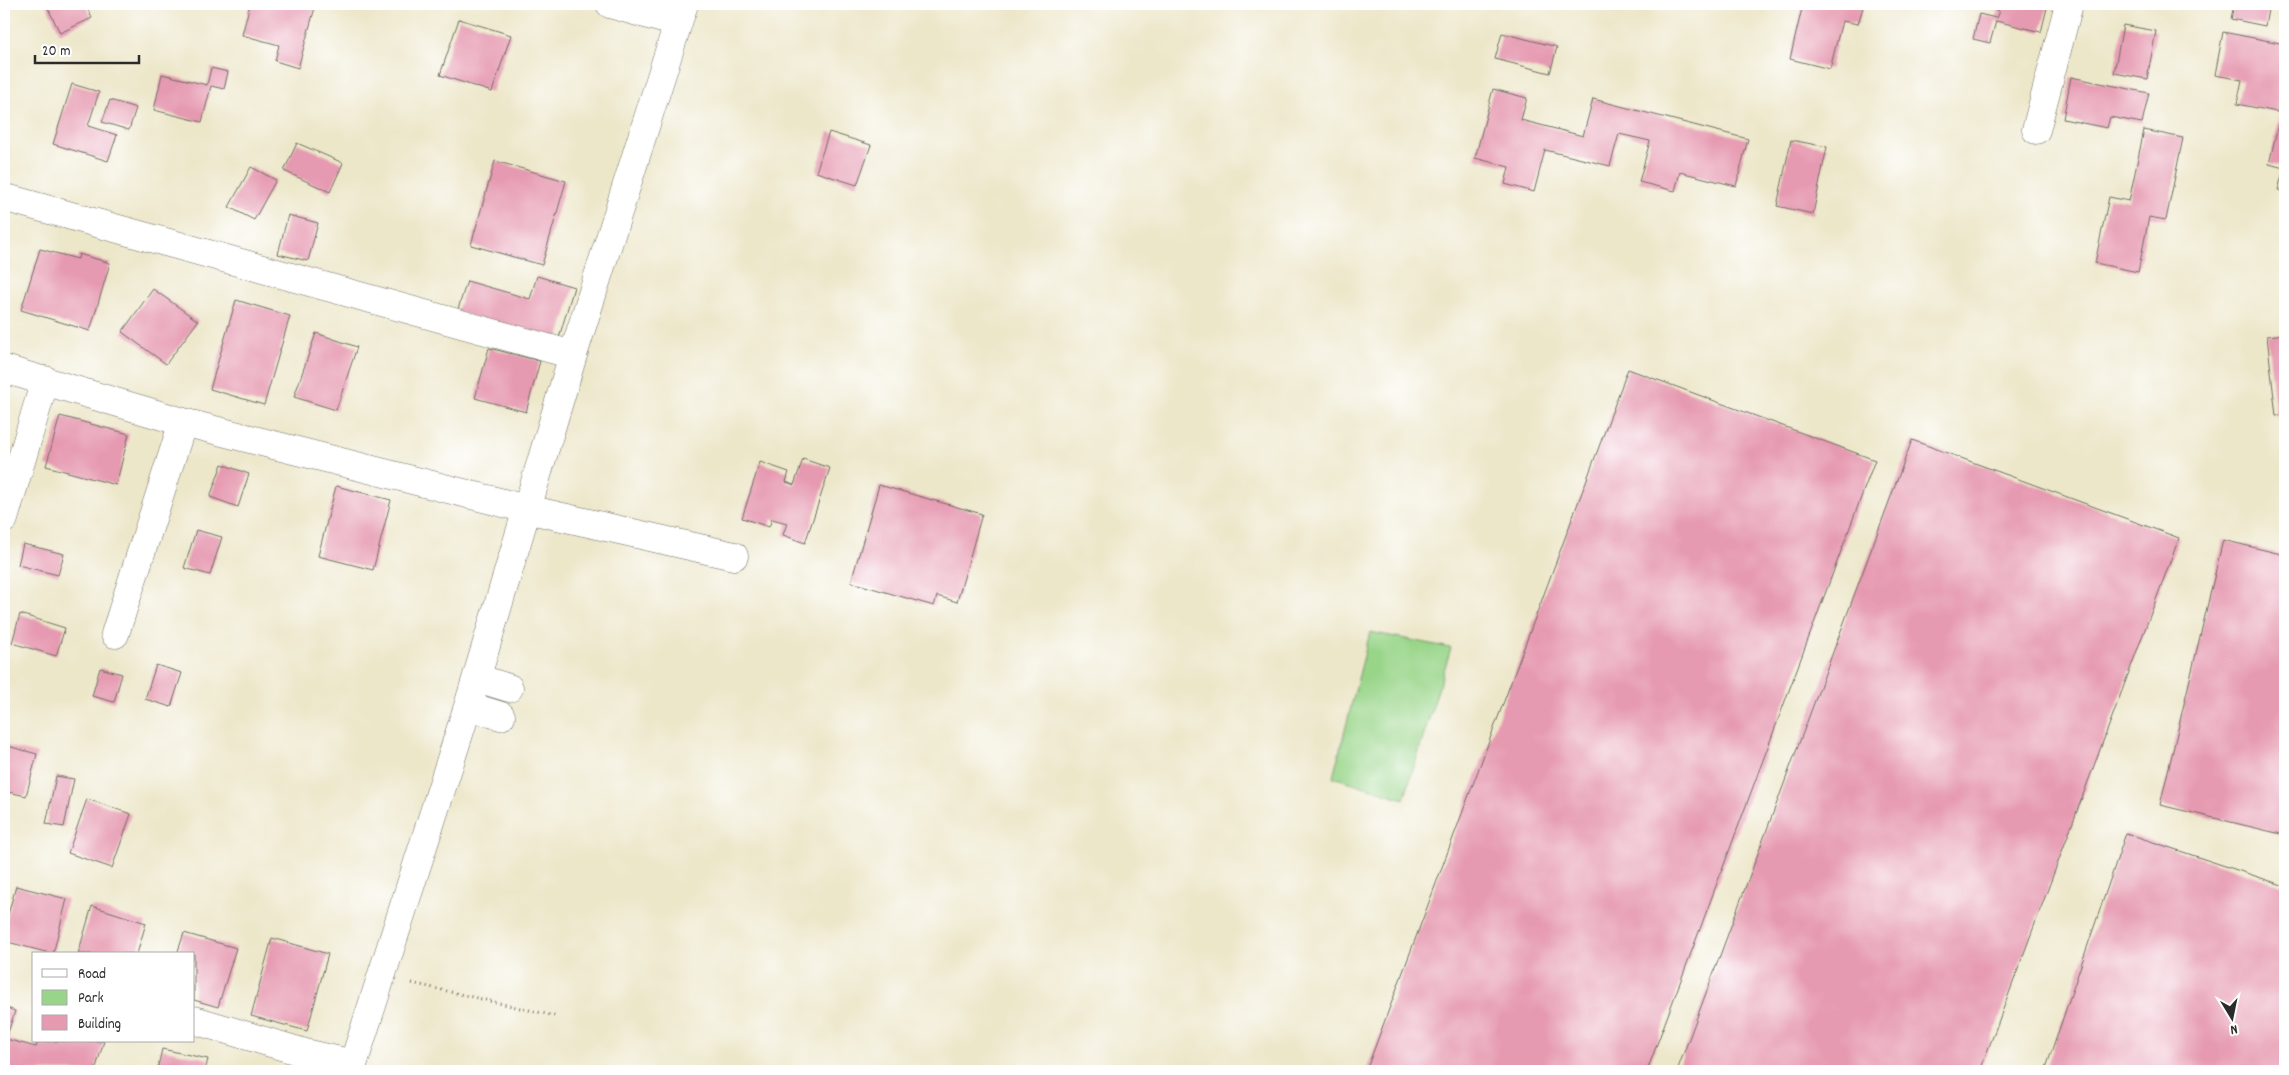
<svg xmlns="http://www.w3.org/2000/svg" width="2289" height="1075" font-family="Dekko,sans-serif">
<rect width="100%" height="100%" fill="#fff"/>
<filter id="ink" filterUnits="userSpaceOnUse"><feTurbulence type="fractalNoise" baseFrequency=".02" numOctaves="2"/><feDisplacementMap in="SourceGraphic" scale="10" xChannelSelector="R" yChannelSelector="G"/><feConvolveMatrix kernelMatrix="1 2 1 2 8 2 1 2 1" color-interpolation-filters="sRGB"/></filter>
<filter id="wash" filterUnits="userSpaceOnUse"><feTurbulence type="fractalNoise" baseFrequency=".0096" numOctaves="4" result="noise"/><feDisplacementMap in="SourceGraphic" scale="20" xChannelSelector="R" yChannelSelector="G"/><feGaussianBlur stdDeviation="1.12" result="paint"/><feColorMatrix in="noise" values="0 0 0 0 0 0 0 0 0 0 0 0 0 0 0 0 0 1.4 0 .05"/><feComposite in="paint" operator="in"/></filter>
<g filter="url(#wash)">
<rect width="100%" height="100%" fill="#ede7ca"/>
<path fill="#99d589" stroke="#62805a" d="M1370,632L1451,648L1404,799L1333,777Z"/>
<g id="blocks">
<path fill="#e69ab1" d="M46,4H85L92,18L60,33Z
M250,4H316L298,68L275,61L279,45L242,35Z
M1803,4H1864L1858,24L1842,21L1830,69L1790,59Z
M1981,4H2048L2041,32L1996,21L1990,43L1973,39L1979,14L1996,18L1999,11L1980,6Z
M2234,4H2269L2265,26L2231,19Z
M459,19L511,35L492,92L440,75Z
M2123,25L2156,31L2147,79L2114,73Z
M2223,32L2285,44V72L2277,112L2237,104L2242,80L2215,75Z
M1502,33L1557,47L1550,73L1495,59Z
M211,68L228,72L224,89L211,86L202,122L154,110L162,74L207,85Z
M2071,77L2149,93L2142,123L2110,117L2107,128L2063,119Z
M72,84L99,92L88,126L117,135L108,161L53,144Z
M1493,89L1527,98L1521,120L1583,136L1593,99L1748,139L1736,186L1680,172L1675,191L1639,182L1650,141L1619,134L1610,166L1545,150L1534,192L1505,184L1509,167L1475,158Z
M110,100L136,108L129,130L102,122Z
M2282,108L2285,109V191L2278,190L2284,168L2269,164Z
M2144,130L2183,138L2166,220L2149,217L2138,272L2095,263L2109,197L2129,201Z
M829,132L871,145L857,185L816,172Z
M1791,140L1827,147L1813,214L1777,206Z
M297,143L343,163L330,192L284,171Z
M495,161L566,181L542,265L471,245Z
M251,167L276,180L254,220L229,207Z
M288,215L318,223L308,261L278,254Z
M40,249L78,259L79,254L110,263L90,331L21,310Z
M537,276L574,287L558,341L457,312L467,281L530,299Z
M153,289L198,321L166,364L122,332Z
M236,300L290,316L264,405L210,389Z
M316,333L357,347L336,410L294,397Z
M2285,334V415L2276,416L2267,336Z
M489,348L540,361L526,412L475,398Z
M1628,369L1875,460L1647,1071H1366Z
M60,416L129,434L116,485L46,466Z
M1912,440L2179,538L1980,1071H1677Z
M803,459L830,468L805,543L783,535L787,523L772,519L769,527L742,518L760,462L789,472L786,482L794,485Z
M222,464L249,474L238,507L210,497Z
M879,485L982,514L957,602L937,596L934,606L851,582Z
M336,486L391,500L373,570L318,556Z
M196,530L222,537L210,575L184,568Z
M2223,540L2285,555V835L2160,805Z
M23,544L64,554L58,575L18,565Z
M20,614L65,628L56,656L12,643Z
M156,665L182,673L171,707L145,699Z
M100,668L122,674L114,702L92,696Z
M4,745L37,754L26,796L4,791Z
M56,776L74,779L64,827L46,824Z
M87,799L131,814L112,868L68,853Z
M2126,833L2285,886V1071H2045Z
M16,886L67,899L53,954L4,941V929Z
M92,906L146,923L137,954H78Z
M184,933L236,948L218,1007L194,1000V954H177Z
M272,938L328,954L307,1031L251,1016Z
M4,1007L15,1011L6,1039L36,1047L38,1041H104L95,1071H4Z
M162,1049L208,1059L205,1071H157Z"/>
</g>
</g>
<g filter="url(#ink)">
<use href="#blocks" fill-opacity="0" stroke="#6f6d63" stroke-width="1"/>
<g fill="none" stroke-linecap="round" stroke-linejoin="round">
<defs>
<path id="minor" d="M610,4L677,23
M2036,130L2069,4
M10,199L573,355
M4,369L183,422L527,509L734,556
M4,519L45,380
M115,634L183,422
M477,678L509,688
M468,706L501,716
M194,1020L305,1053L353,1064
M351,1071L468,706L573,355L684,4"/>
</defs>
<use href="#minor" stroke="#6f6d63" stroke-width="29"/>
<path stroke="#6f6d63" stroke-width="3" stroke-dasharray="1 4" stroke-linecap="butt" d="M412,983L555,1016"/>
<use href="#minor" stroke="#fff" stroke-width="28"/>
</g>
</g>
<rect width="2289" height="1075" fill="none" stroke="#fff" stroke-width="20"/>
<rect x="32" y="952" width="162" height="90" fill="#ffffff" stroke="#aaaaaa"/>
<rect x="42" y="969" width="25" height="8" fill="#ffffff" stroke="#aaaaaa"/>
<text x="78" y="978" font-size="15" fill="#2b2b2b">Road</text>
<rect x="42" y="990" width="25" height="15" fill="#99d589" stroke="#aaaaaa"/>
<text x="78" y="1002" font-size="15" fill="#2b2b2b">Park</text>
<rect x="42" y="1015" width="25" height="15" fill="#e69ab1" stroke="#aaaaaa"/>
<text x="78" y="1028" font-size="15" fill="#2b2b2b">Building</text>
<g transform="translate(2232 1018) rotate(170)" stroke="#ffffff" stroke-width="4" paint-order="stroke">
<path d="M0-4L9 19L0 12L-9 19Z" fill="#2b2b2b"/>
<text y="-8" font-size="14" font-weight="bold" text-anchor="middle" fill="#2b2b2b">N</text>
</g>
<path d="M35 55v8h104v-8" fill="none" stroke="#2b2b2b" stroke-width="2.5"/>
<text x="42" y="55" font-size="15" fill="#2b2b2b" stroke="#ffffff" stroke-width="4" paint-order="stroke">20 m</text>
</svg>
